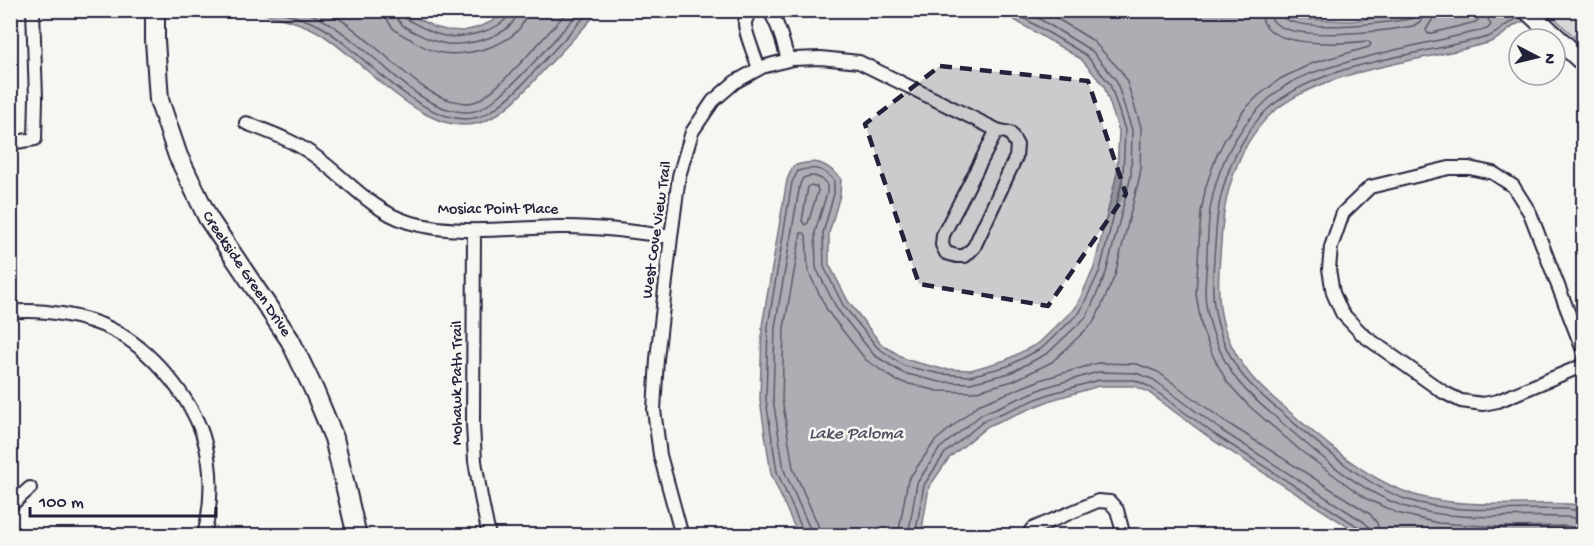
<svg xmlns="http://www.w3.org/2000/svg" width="1594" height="546" font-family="'Gochi Hand',sans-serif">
<rect width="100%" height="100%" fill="#f6f6f2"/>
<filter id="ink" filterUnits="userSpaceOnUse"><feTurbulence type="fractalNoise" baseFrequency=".0167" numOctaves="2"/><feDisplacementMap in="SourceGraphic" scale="12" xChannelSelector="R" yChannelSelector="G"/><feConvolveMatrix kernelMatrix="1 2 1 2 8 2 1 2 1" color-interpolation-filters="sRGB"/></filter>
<g filter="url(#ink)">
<path fill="#d7d7d7" stroke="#7c7c89" stroke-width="1.5" d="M1547,11H1583V45Z"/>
<path fill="#adadb3" stroke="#757583" stroke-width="1.5" d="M1276,10L1300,19L1351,21L1431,10H1485L1501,14L1513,10L1583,11V17C1577,16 1572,11 1565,11C1556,10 1526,20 1517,24C1508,29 1502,37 1493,41C1484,45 1473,46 1464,49C1406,63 1317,73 1272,113C1241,141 1225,189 1222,229C1220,260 1215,293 1223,323C1227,338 1236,356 1245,368C1257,386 1275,399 1291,413C1326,443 1363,476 1406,492C1438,505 1489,505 1524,504C1544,504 1564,502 1583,506V535H1361L1214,441L1148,392L1134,386H1099L1051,400L988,426L949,458L929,487L921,535H798L771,474L760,400L762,326L787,180L793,166C817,159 823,161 841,178L840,195L829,233V264L848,301L881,344L907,360L942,369L971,370L1006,360L1039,343L1076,307L1094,268L1117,173L1119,131L1104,86L1081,59L999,11Z
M253,11H404L434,27L446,30L463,31L476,28L491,22L506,11H599C581,31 562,51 543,71C528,87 512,106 493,117C433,153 365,59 318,32C299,21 274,17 253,11Z"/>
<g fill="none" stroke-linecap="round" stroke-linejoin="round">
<path stroke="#5a5a6b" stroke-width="1.5" d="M274,10C290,15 307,19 322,27C364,52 438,147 491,111C510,99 526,81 541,64C558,46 574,28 591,10
M300,10C329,19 350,38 373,57C391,72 409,91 431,102C443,109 461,114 475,111C499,106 562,31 581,10
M325,10C348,22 368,41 387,57C408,75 431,99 460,102C464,103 470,103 474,102C494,97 551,29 569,10
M386,10C386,27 398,33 412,40C421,46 431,51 442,53C469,57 525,44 526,10
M395,10C396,22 403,26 412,31C422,36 431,41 442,43C463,48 516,37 517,10
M402,10L405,18C417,25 430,33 444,36C461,39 507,31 510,10
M1261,10C1261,19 1264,26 1271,31C1290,46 1344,44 1368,41L1371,44L1369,47L1313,63L1280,79L1258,96L1244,110L1225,139L1216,157L1206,186L1201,212L1196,294L1202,329L1213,356L1227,382L1248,405L1301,451L1365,498L1397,513L1438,523L1500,527L1566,526L1584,529
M1270,10C1270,16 1271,20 1275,23C1296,42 1385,31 1413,26L1421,21L1424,10
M1278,10C1281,37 1391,22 1411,19L1416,16V10
M1433,10L1432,20L1426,30L1428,34L1476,22L1478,20L1477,10
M1486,10L1487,17L1491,25L1487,29C1438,41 1389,50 1341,64C1323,69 1302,75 1285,86C1243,115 1218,160 1210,210C1208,223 1208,238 1207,252C1207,265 1205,280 1205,294C1206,320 1219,354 1234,376C1247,394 1265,408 1281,422C1314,451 1360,492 1403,506C1455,523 1511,514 1565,517C1571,517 1577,519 1584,519
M1520,17C1508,21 1500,32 1488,37C1478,40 1466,42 1456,44C1395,59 1318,66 1269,108C1261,115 1254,124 1248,133C1228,164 1218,195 1216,231C1214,262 1209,295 1218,325C1222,340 1231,359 1240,372C1253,390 1272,404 1288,418C1321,446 1364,484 1405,499C1452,515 1515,508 1565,509C1571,509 1577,511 1584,512
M811,185L817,187L818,191L808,223L805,225L802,221L808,187Z
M803,536V531L777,472L766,400L768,326L792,182L798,171C814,166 822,168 834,180V194L823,233L824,267L843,305L877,347L904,366L941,374L970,376L1008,366L1042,348L1080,312L1100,270L1121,186L1123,174L1125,130L1110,84L1086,55L1010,10
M811,536L810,529L784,470L773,399L775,327L800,184L803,178C812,174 820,176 827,184V193L815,232L816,268L837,309L874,355L903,373L940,382L970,383L1010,373L1048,353L1087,316L1106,273L1131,176L1132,130L1116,80L1092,51L1025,10
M820,536L818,525L793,468L782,399L784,328L801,233H804L806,235L808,271L828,312L866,360L897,381L938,391L973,392L1013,381L1052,362L1092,324L1097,316L1115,275L1140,175L1141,127L1126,79L1121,71L1092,40L1043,10
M898,536L908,480L935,441L978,405L1043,379L1098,363L1137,364L1158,372L1226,422L1370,514L1377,523L1380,536
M908,536L917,483L940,448L982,414L1046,387L1098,372L1136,373L1154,380L1221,430L1364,522L1369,527L1371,536
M915,536L924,485L945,453L985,420L1049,394L1099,380H1135L1150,387L1217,436L1360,528L1363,531V536"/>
<defs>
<path id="street" d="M753,10C749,14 746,17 745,22C744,32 756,58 759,69
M768,10C778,20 784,46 788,60
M246,123C269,132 292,140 312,154C344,176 370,210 408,222C456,236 509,228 558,227C596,226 633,231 671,237
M997,130L1010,133L1017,145L1016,157L974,247L965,256H957L946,253L942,245L943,235Z
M10,143L35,139L36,98L33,10
M474,230L473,425L475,461L481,497L489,536
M10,312C41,308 86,316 113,330C150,349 190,396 203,436C213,468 212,504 204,536
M1584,353L1530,213L1513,186L1493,173L1469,168H1449L1370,187L1343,213L1331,247L1329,269L1333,293L1342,313L1363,335L1443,392L1461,401L1483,404L1498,401L1584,365
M10,506L30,488
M682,536L660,455L654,410L657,359L671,237L679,176L692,132L713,101L735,82L762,67L792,59L821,58L859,62L997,130
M1028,536L1032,529L1098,501L1110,502L1117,510L1124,536"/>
<g id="secondary">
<path id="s1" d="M155,10V40L159,100L178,156L208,218L290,340L314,390L334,438L357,536"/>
<path d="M1527,10L1584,63"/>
</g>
</defs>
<use href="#street" stroke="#22223b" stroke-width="16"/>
<use href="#secondary" stroke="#22223b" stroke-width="22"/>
<use href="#street" stroke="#f6f6f2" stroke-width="12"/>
<use href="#secondary" stroke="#f6f6f2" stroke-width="18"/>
</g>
</g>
<path fill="#22223b" fill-opacity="0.2" stroke="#22223b" stroke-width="4.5" stroke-dasharray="12 8" stroke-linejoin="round" d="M940,66L1088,81L1126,194L1048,306L919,284L865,124Z"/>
<g text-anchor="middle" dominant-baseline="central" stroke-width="5" stroke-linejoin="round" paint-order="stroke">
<g font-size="16" fill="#22223b" stroke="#f6f6f2">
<text x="498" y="210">Mosiac Point Place</text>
<text transform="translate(658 230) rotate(-82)">West Cove View Trail</text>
<text stroke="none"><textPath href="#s1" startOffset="286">Creekside Green Drive</textPath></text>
<text transform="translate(458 383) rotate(-90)">Mohawk Path Trail</text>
</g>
<g font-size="18" font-style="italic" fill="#535365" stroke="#f6f6f2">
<text x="856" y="434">Lake Paloma</text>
</g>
</g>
<rect width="1594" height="546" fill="none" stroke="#f6f6f2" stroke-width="36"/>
<rect x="18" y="18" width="1558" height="510" fill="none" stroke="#22223b" stroke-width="2" filter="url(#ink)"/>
<g transform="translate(1537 57) rotate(97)"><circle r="28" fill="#f6f6f2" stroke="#a1a1a9" stroke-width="1.5"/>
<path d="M0-4.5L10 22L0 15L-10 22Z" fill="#22223b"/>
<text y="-9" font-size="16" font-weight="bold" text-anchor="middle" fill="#22223b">N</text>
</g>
<path d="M30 507v9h186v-9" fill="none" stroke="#22223b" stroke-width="3"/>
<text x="39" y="507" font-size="18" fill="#22223b" stroke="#f6f6f2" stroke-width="4.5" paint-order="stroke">100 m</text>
</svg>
